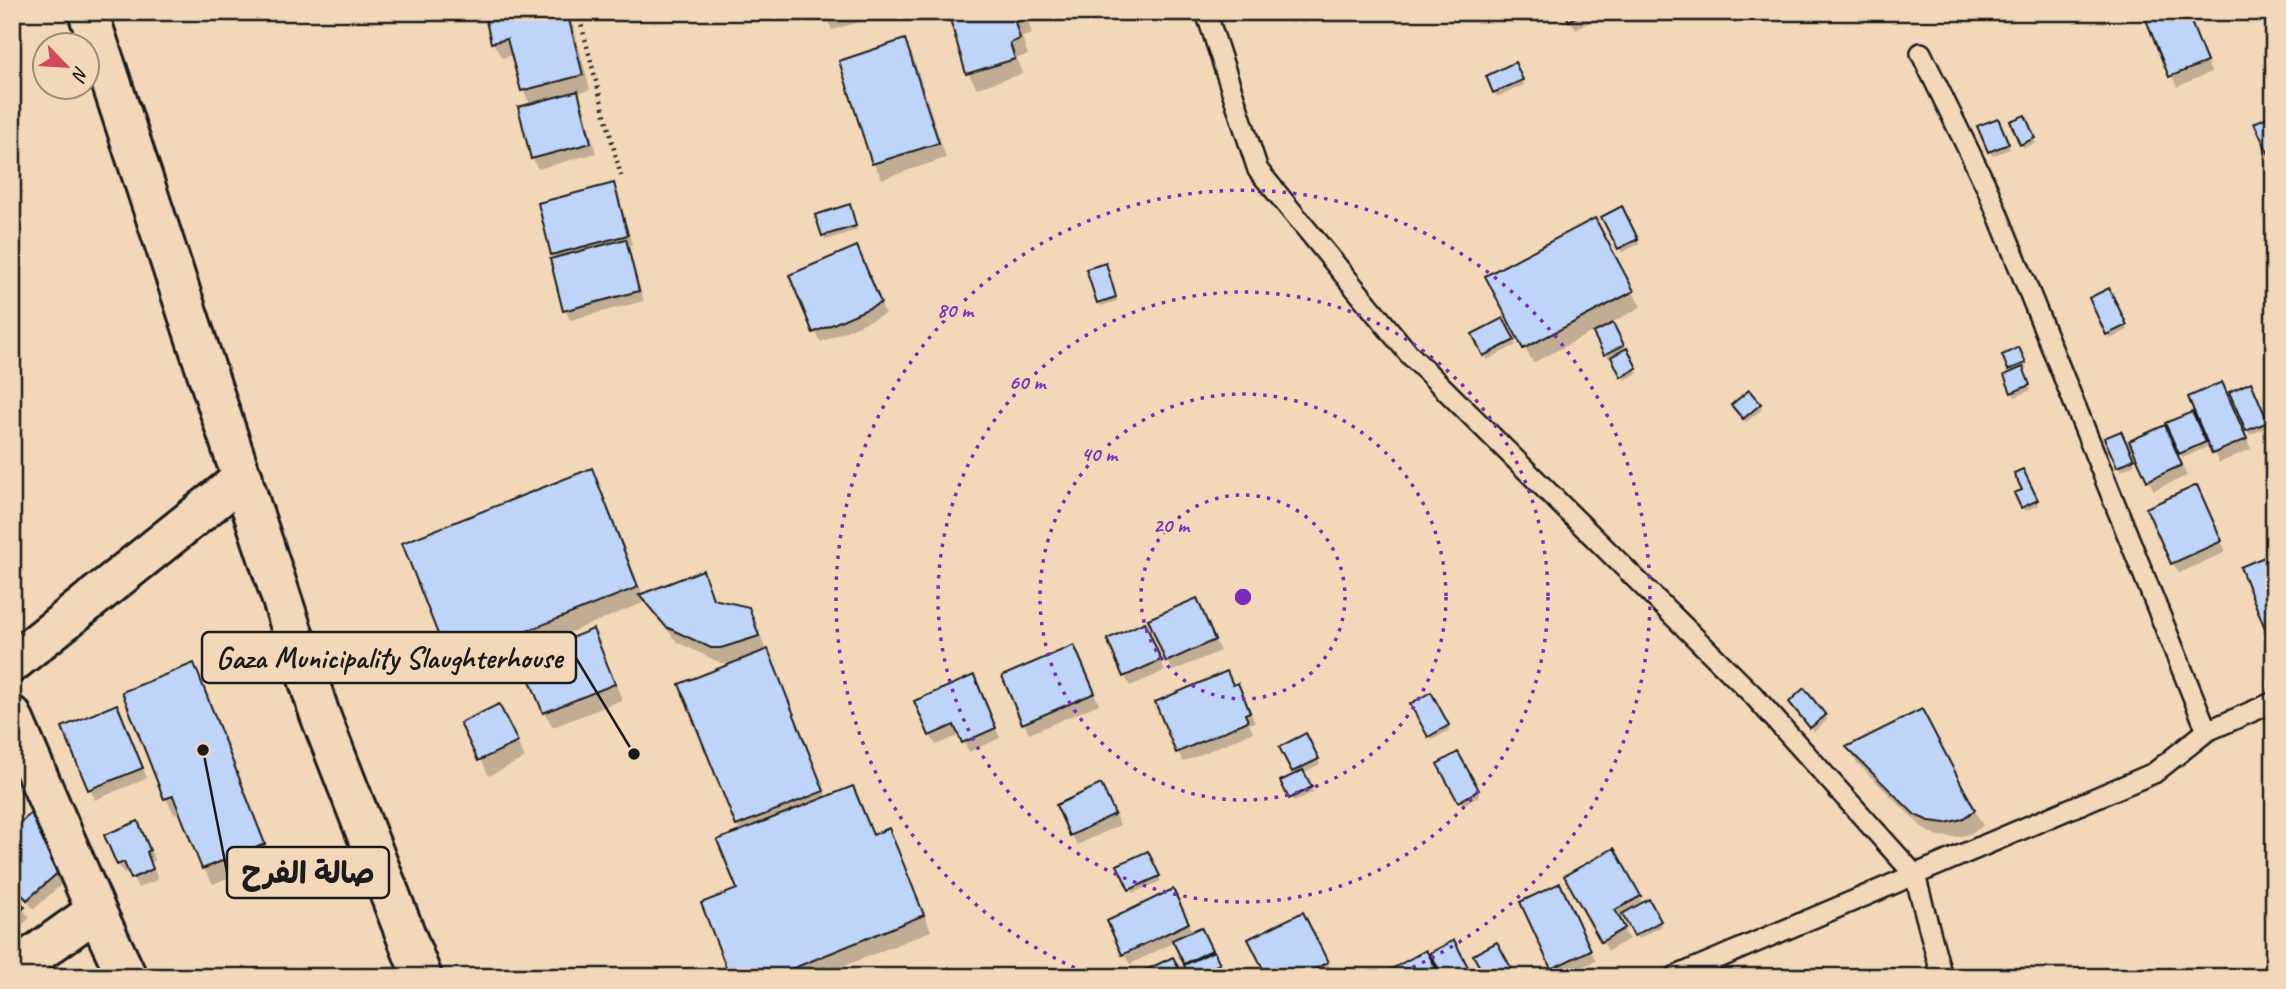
<svg xmlns="http://www.w3.org/2000/svg" width="2286" height="989" font-family="Caveat,'Playpen Sans Arabic',sans-serif">
<rect width="100%" height="100%" fill="#f2d8b9"/>
<filter id="ink" filterUnits="userSpaceOnUse"><feTurbulence type="fractalNoise" baseFrequency=".0143" numOctaves="2"/><feDisplacementMap in="SourceGraphic" scale="14" xChannelSelector="R" yChannelSelector="G"/><feConvolveMatrix kernelMatrix="1 2 1 2 8 2 1 2 1" color-interpolation-filters="sRGB"/></filter>
<g filter="url(#ink)">
<path fill="#0003" d="M485,12H511L513,17L530,12H545L548,18L566,13L574,28L590,90L578,93L583,103L596,153L538,169L533,159L520,108L531,105L523,91L513,55L502,58L493,43Z
M824,12L889,13L832,30Z
M950,12H1026L1032,34L1022,37L1028,55L1017,58L1022,74L977,88L968,73Z
M1566,12H1600L1601,15L1576,30Z
M2145,12H2187L2211,72L2177,87Z
M905,41L913,56L946,158L882,179L874,164L841,62Z
M1517,69L1524,85L1497,97L1488,77Z
M2027,121L2036,143L2024,148L2021,144Z
M2000,124L2010,149L1992,156L1980,127Z
M613,185L619,195L632,245L628,246L644,301L570,320L565,310L556,259L553,254Z
M1621,209L1639,244L1622,252L1603,218Z
M851,211L857,230L826,240L823,235Z
M1603,235L1641,307L1611,323L1638,373L1625,380L1613,356L1609,359L1594,331L1533,363L1488,277Z
M862,258L885,314L821,342L815,332Z
M1108,270L1117,301L1101,306L1098,302Z
M2109,291L2128,330L2110,339L2091,299Z
M1502,320L1516,345L1487,360L1474,335Z
M2021,354L2027,368L2022,370L2031,390L2015,397L2006,376L2012,373L2004,356Z
M2252,388L2269,426L2250,435L2231,393Z
M2227,394L2251,449L2219,463L2214,453Z
M1760,405L1762,409L1746,422L1735,410Z
M2194,418L2207,447L2183,458L2177,447L2175,449L2187,476L2154,490L2148,480L2164,427L2173,442Z
M2123,437L2135,464L2121,471L2106,439Z
M591,470L600,485L643,595L703,572L716,601L748,609L757,624L766,652L776,666L827,798L853,788L874,836L888,830L897,845L931,931L817,977H732L741,832L737,825V663H721L677,642L645,602L459,677L450,662L404,544Z
M2022,471L2039,505L2025,511L2017,494L2024,491Z
M2202,498L2226,552L2179,573L2173,563Z
M1196,600L1220,651L1173,671L1168,661Z
M1145,624L1165,671L1130,686L1125,676Z
M592,631L601,646L622,700L553,727L544,712Z
M1074,647L1099,704L1029,734L1004,677Z
M193,665L202,680L272,859L213,884L204,869L181,811L174,814L166,799L124,693Z
M1237,685L1255,722L1249,724L1253,732L1183,762L1178,752L1234,687Z
M979,688L1000,738L969,752L960,735L936,745L930,735Z
M1430,694L1450,730L1432,740L1412,704Z
M1794,706L1825,716L1827,720L1814,732Z
M122,716L147,778L95,800L65,728Z
M507,721L525,758L489,776L463,724Z
M1930,726L1983,826L1970,834L1955,837L1939,836L1925,830L1857,763L1848,748Z
M1306,736L1320,764L1303,773L1313,792L1294,802L1283,782L1295,775L1281,748Z
M12,748L29,784L12,792Z
M1457,755L1480,796L1462,805L1439,765Z
M1106,796L1120,825L1077,845L1072,835Z
M35,811L65,881L34,909L12,885V834Z
M143,833L155,861L151,862L158,879L138,888L130,871L124,874L118,864Z
M1613,850L1643,904L1649,902L1662,926L1638,939L1626,917L1619,921L1629,939L1608,951L1567,876Z
M1150,858L1161,881L1133,893L1130,889Z
M12,895L30,918L12,934Z
M1565,896L1596,961L1557,977L1552,968Z
M1178,902L1193,933L1200,929L1221,969L1205,977H1191L1175,942L1130,964L1124,954Z
M1308,924L1333,973L1325,977H1269Z
M1453,942L1471,976L1445,977Z"/>
<path fill="#bed4f8" stroke="#1c1c1c" stroke-width="2" d="M484,12H508L509,16L523,12H545L546,17L567,12L583,75L521,91L507,39L491,43Z
M822,12H853L825,21Z
M948,12H1023L1025,19L1015,22L1020,39L1010,43L1015,59L966,74Z
M1564,12H1583L1569,21Z
M2143,12H2187L2207,62L2169,77Z
M905,39L939,143L872,164L839,61Z
M1515,62L1523,80L1493,93L1486,76Z
M578,91L591,143L531,159L518,107Z
M2274,114V157L2271,159L2254,123Z
M2025,115L2035,138L2020,145L2010,121Z
M1998,118L2009,144L1988,152L1977,126Z
M614,183L628,235L551,255L538,203Z
M850,204L856,226L822,236L815,215Z
M1622,206L1638,239L1618,249L1601,217Z
M1595,218L1634,291L1523,349L1485,276Z
M626,239L639,291L563,311L550,259Z
M857,246L881,303L813,333L789,275Z
M1106,263L1116,297L1097,303L1086,269Z
M2109,288L2127,325L2106,335L2089,298Z
M1503,318L1515,340L1483,356L1472,334Z
M1613,323L1624,345L1604,355L1593,333Z
M2019,347L2026,363L2008,370L2002,355Z
M1627,348L1637,368L1621,377L1611,357Z
M2023,367L2030,385L2011,393L2004,375Z
M2222,382L2247,439L2212,454L2188,397Z
M2251,382L2268,422L2246,431L2229,392Z
M1749,390L1761,404L1743,419L1731,405Z
M2192,412L2206,442L2179,454L2165,423Z
M2165,425L2182,465L2147,481L2129,441Z
M2121,431L2134,459L2117,467L2104,438Z
M592,468L638,587L449,662L402,543Z
M2023,469L2038,500L2021,508L2014,493L2022,490L2014,473Z
M2197,485L2222,541L2171,564L2146,508Z
M2274,553V650L2240,567Z
M703,570L713,599L749,607L759,636L721,648H711L666,627L639,595Z
M1197,598L1215,640L1166,662L1148,619Z
M1145,622L1161,660L1123,677L1107,639Z
M593,629L615,684L543,713L521,658Z
M1074,645L1095,693L1022,724L1002,676Z
M768,649L824,791L736,826L679,684Z
M194,663L265,844L202,869L173,796L164,799L122,692Z
M1227,671L1233,685L1238,683L1250,712L1245,714L1248,721L1176,753L1155,702Z
M974,675L996,728L962,743L954,725L929,736L914,701Z
M1804,688L1826,715L1810,728L1789,702Z
M1431,692L1449,725L1428,737L1410,704Z
M117,704L143,768L88,790L62,727Z
M499,704L518,742L478,761L460,723Z
M1922,709L1975,810L1962,819L1946,823L1929,821L1915,815L1846,747Z
M1306,733L1319,759L1292,772L1279,747Z
M1458,752L1479,790L1458,802L1437,764Z
M1303,770L1312,787L1289,799L1280,781Z
M1101,784L1115,814L1070,836L1056,805Z
M853,786L873,835L889,828L924,915L772,977H730L701,903L737,889L717,840Z
M36,808L61,870L27,900L12,884V831Z
M138,821L150,850L147,852L153,869L131,879L124,862L117,865L104,835Z
M1614,848L1641,896L1615,910L1625,928L1601,942L1564,876Z
M1148,851L1160,876L1129,890L1117,865Z
M1560,883L1591,950L1551,969L1520,902Z
M1173,889L1189,923L1122,955L1107,921Z
M12,892L25,907L12,919Z
M1649,899L1661,921L1634,936L1622,914Z
M1303,912L1328,962L1300,977H1267L1248,939Z
M1201,927L1212,950L1184,964L1172,940Z
M1454,940L1470,971L1460,977H1443L1430,953Z
M1497,942L1516,977H1485L1473,955Z
M1426,950L1441,977H1382L1381,975Z
M1214,951L1220,964L1189,977L1184,965Z
M1173,957L1183,977H1131Z"/>
<g fill="none" stroke-linecap="round" stroke-linejoin="round">
<defs>
<path id="service" d="M1206,12L1258,170L1409,354L1753,695L1915,875L1942,977
M1921,53L1987,188L2207,731
M1674,977L2154,773L2207,731L2274,702"/>
<path id="minor" d="M12,663L243,478
M12,716L96,911L127,977
M12,971L96,911"/>
<path id="tertiary" d="M88,12L320,715L422,977"/>
</defs>
<use href="#service" stroke="#1c1c1c" stroke-width="24"/>
<use href="#minor" stroke="#1c1c1c" stroke-width="44"/>
<use href="#tertiary" stroke="#1c1c1c" stroke-width="44"/>
<path stroke="#1c1c1c" stroke-width="4.5" stroke-dasharray="2 5" stroke-linecap="butt" d="M578,12L621,176"/>
<use href="#service" stroke="#f2d8b9" stroke-width="19"/>
<use href="#minor" stroke="#f2d8b9" stroke-width="38"/>
<use href="#tertiary" stroke="#f2d8b9" stroke-width="38"/>
</g>
</g>
<g fill="none" stroke="#7b2cbf" stroke-width="3.5" stroke-dasharray="3.5 7">
<circle cx="1243" cy="597" r="102"/>
<circle cx="1243" cy="597" r="203"/>
<circle cx="1243" cy="597" r="305"/>
<path d="M1094 976A407 407 0 1 1 1392 976"/>
</g>
<circle cx="1243" cy="597" r="10" fill="#7b2cbf" stroke="#f2d8b9" stroke-width="3.5"/>
<g font-size="21" text-anchor="middle" font-weight="bold" fill="#7b2cbf" stroke="#f2d8b9" stroke-width="5" stroke-linejoin="round" paint-order="stroke">
<text x="955" y="317">80 m</text>
<text x="1027" y="389">60 m</text>
<text x="1099" y="461">40 m</text>
<text x="1171" y="532">20 m</text>
</g>
<path fill="none" stroke="#1c1c1c" stroke-width="2.5" d="M634 754L576 658M203 750L227 872"/>
<g fill="#1c1c1c" stroke="#f2d8b9" stroke-width="2.5">
<circle cx="634" cy="754" r="7"/>
<circle cx="203" cy="750" r="7"/>
</g>
<g fill="#f2d8b9" stroke="#1c1c1c" stroke-width="2.5">
<rect x="202" y="632" width="374" height="51" rx="7"/>
<rect x="227" y="847" width="162" height="51" rx="7"/>
</g>
<g font-size="30" text-anchor="middle" font-weight="bold" fill="#1c1c1c">
<text x="389" y="668">Gaza Municipality Slaughterhouse</text>
<text x="308" y="883">صالة الفرح</text>
</g>
<rect width="2286" height="989" fill="none" stroke="#f2d8b9" stroke-width="42"/>
<rect x="21" y="21" width="2244" height="947" fill="none" stroke="#1c1c1c" stroke-width="2.5" filter="url(#ink)"/>
<g transform="translate(66 66) rotate(115)"><circle r="33" fill="#f2d8b9" stroke="#9c8d7a" stroke-width="2"/>
<path d="M0-5L12 26L0 18L-12 26Z" fill="#d1495b"/>
<text y="-10" font-size="19" font-weight="bold" text-anchor="middle" fill="#1c1c1c">N</text>
</g>
</svg>
